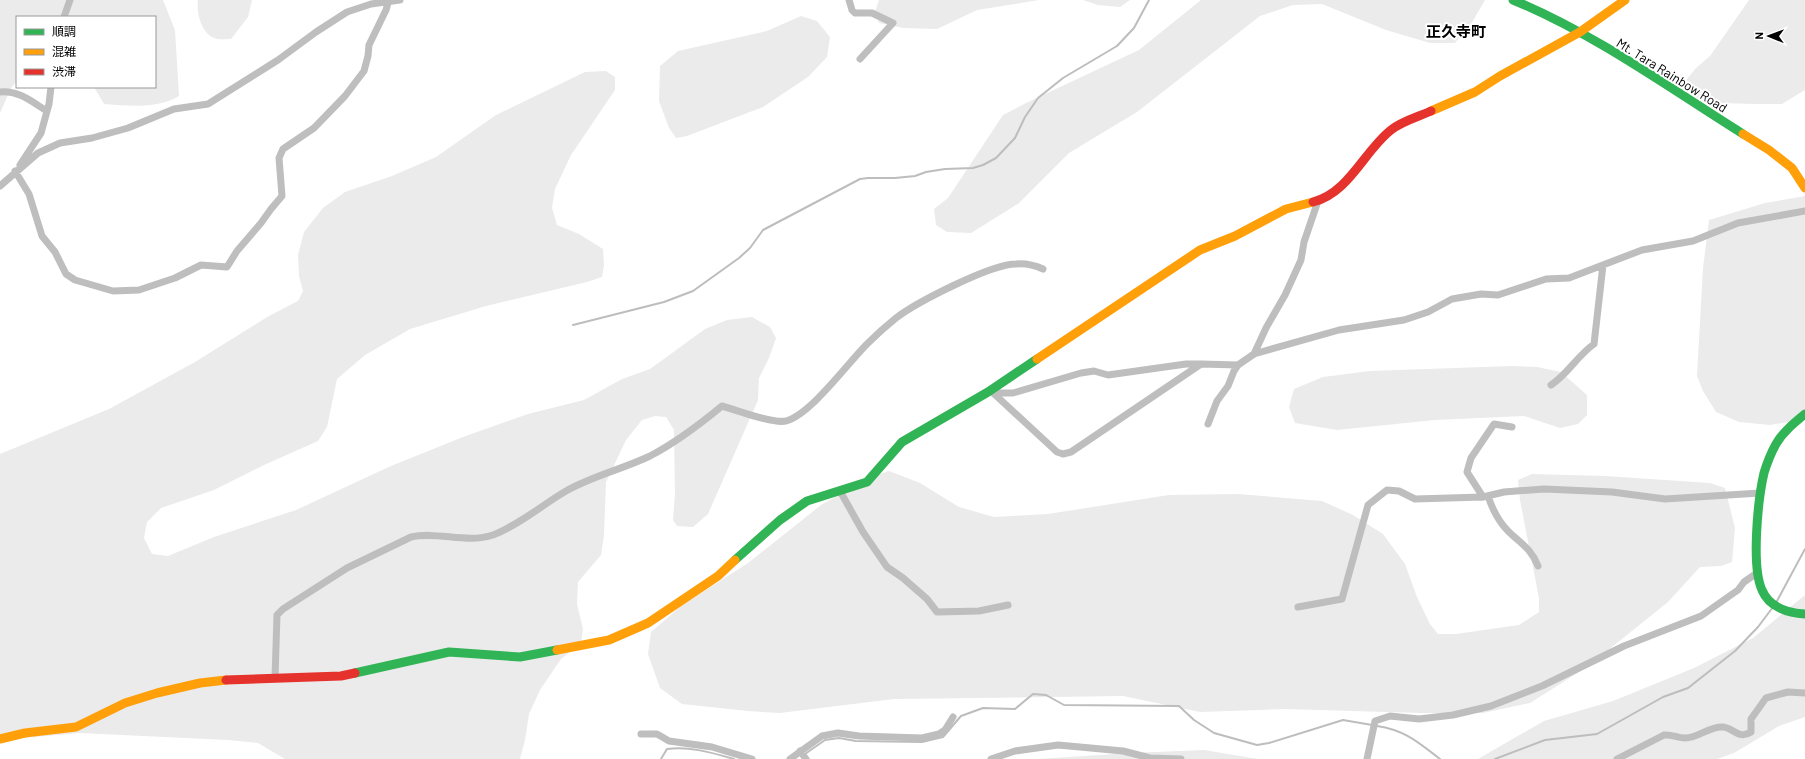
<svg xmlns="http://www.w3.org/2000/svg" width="1805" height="759" font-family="Barlow,'Noto Sans JP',sans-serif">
<rect width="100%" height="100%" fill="#fff"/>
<path fill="#ebebeb" d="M0,0H163L175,30L179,96C158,109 128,106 104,104L94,87H155V17H17V81L11,88L0,113Z
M198,0H252L248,17L231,39C227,39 222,40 218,39C202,37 196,13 198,0Z
M879,0H1039L977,10L937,29L903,28L879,23L875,12Z
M1083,0H1130L1120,7L1098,5Z
M1201,0H1485L1471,24L1455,43H1430L1386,30L1322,4L1293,5L1260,16L1137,112L1069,153L1019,203L971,233L947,232L936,225L934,209L948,198L1003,115L1026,103L1139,50Z
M1749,0H1805V90L1782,104H1755L1722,103L1700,100L1681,87L1695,69L1710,56Z
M801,16L817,21L830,37L827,57L808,77L763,107L687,136L676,138L669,128L659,101L660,66L678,51L767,31Z
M606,71L615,77V90L571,155L555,189L552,208L557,225L579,234L603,249L604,265L602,277L587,282L486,306L410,329L365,355L337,379L327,427L318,441L264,465L214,490L161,508L147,522L144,538L152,554L168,556L214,537L296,510L391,466L463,437L528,414L584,400L622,379L650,369L705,329L727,320L752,317L770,327L776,338L769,358L759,378L758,400L708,514L693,527L677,526L673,520L675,494L674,430L666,417L655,416L642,420L626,440L606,482L604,535L601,555L578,582L577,604L583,629L581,643L561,659L540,690L529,714L525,740L520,759H285L258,743L228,740L80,733L0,740V454L109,409L195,362L269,316L298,301L303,291L299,276L298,255L304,232L323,208L345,192L392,176L436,157L496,115L585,72Z
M1805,196V419L1770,425L1739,422L1716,412L1703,391L1697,376L1703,268L1709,220L1765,203Z
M1512,366L1537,367L1561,372L1587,395V415L1578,424L1560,428L1524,416L1435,420L1337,430L1295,423L1289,407L1294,389L1323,377L1370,371Z
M889,471L920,483L959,507L994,517L1048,514L1169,495L1238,494L1322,501L1353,515L1383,534L1405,564L1417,597L1430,624L1438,634H1456L1519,625L1539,612V598L1520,500L1518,480L1532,474L1605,476L1710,483L1725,488L1735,528L1732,562L1721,566L1700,567L1668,602L1587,667L1530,703L1483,713H1421L1285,709L1200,712L1123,696L894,699L780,713L748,711L682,704L660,688L648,654L651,632L681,606L748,563L821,505L869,478Z
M1805,595V717L1779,726L1734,753L1717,759H1478L1544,721L1613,701L1694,668L1753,638Z
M1204,750L1258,759H1038L1130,753Z"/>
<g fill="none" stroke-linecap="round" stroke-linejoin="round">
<path stroke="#bdbdbd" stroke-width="2" d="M573,325L664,302L693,291L739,258L750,248L763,230L860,179L868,178H895L915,176L926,172L945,169L973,168L983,165L996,158L1015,138L1025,117L1038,98L1063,78L1117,46L1134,28L1149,0
M1777,601L1805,549
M1377,726C1405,730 1419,743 1440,759
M805,754L825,740L839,738L856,741L922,742L943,737L961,716L983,708L1015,709L1033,694L1046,695L1064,705L1179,706L1194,720L1214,733L1257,745L1269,743L1343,720L1372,725
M661,759L667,749C690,746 713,753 734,759
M1495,759L1545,740L1597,734L1663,697L1688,688L1735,651L1758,627L1773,607"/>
<path stroke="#bebebe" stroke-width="7" d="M849,0L852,10L855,13H872L893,23L860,59
M64,17L70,0
M0,92C19,90 32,102 47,111
M20,165L41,133L49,104L51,87
M15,171L29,194L42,236L55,252L66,274L75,280L113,291L139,290L175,278L201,265L227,267L237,251L261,223L271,209L282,196L279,158L283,149L314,128L345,96L364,71L368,56L369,45L386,10L388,3
M0,186L38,153L60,143L92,138L128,128L174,109L208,104L278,60L316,32L347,12L371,4L400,0
M1254,354L1266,328L1285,295L1301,260L1304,242L1318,201
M1201,364L1238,365
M1551,385C1568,374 1577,356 1594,344L1603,265
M990,390L1057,452L1063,454L1071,452L1201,364H1186L1108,375L1094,371L1081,373L1013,393H994
M1208,424L1217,401L1228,386L1234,371L1238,365L1254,354L1339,330L1404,320L1428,312L1452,299L1481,294L1498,295L1546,279L1569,278L1642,250L1693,241L1738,223L1805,211
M840,491L863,532L887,567L903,578L927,599L937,612L979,611L1008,605
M1488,496C1492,508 1498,521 1508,531C1520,543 1531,548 1538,566
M1483,497L1467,472L1471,458L1494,424L1512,427
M1298,607L1342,599L1368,505L1387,490L1399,491L1415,499L1483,497L1504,492L1544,489L1612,492L1665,499L1760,493
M275,678L277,615L283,609L347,568L411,537C438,531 466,544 493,535C519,525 542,505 566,491C592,476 623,469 650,456C677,442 699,425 722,406C737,410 772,424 786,421C811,414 847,364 867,344C876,335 886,326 896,318C917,302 991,264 1016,264C1026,263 1034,265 1043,269
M641,734H657L669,741L712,747L752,759
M800,751L806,759
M790,759L822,736L838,733L859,736L922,738L939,734L945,730L953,717
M991,759L1015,751L1058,745L1123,751L1150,758L1181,759
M1367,759L1375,721L1390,716L1419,719L1453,715L1491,706L1542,686L1624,646L1701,616L1738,590L1744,582L1757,573
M1617,759L1664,735C1672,734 1677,738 1685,738C1699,738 1709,726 1723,727C1734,728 1739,740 1751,732V719L1766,698L1788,692L1805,693"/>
<path stroke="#30b455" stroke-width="9" d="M1513,0C1595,34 1668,87 1743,134
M1805,414C1794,423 1783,432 1776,444C1771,453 1767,463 1764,473C1758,499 1751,566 1762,590C1769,607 1788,613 1805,614
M735,560L780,520L807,501L867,482L902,442L988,392L1037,359
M355,673L449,652L520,657L557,650"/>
<path stroke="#ff9f0a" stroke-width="9" d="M1431,111L1475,92L1500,76L1580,32L1625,0
M1743,134L1769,150L1792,168L1805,188
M1037,359L1200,250L1235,236L1286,209L1313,202
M557,650L609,640L648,623L718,576L735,560
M0,739L25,733L76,727L125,703L157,693L200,683L226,680"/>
<path stroke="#e5322d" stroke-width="9" d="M1313,202C1349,193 1364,151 1391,130C1402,121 1418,117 1431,111
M226,680L341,676L355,673"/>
</g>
<g text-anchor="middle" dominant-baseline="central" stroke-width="4" stroke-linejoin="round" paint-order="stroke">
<g font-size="13" fill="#000" stroke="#fff">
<text transform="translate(1672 75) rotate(32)">Mt. Tara Rainbow Road</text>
</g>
<g font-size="15" font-weight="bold" fill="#000" stroke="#fff">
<text x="1456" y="31">正久寺町</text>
</g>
</g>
<rect x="16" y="16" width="140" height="72" fill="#ffffff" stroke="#999999"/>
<rect x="24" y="29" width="20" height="6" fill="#30b455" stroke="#999999"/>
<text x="52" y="36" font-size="12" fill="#000000">順調</text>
<rect x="24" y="49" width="20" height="6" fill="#ff9f0a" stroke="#999999"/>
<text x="52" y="56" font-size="12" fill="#000000">混雑</text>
<rect x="24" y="69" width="20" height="6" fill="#e5322d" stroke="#999999"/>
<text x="52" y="76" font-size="12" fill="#000000">渋滞</text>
<g transform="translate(1769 36) rotate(271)" stroke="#ffffff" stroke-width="3" paint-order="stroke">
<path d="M0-3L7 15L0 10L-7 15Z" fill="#000000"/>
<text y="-6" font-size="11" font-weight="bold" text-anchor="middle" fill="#000000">N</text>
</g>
</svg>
